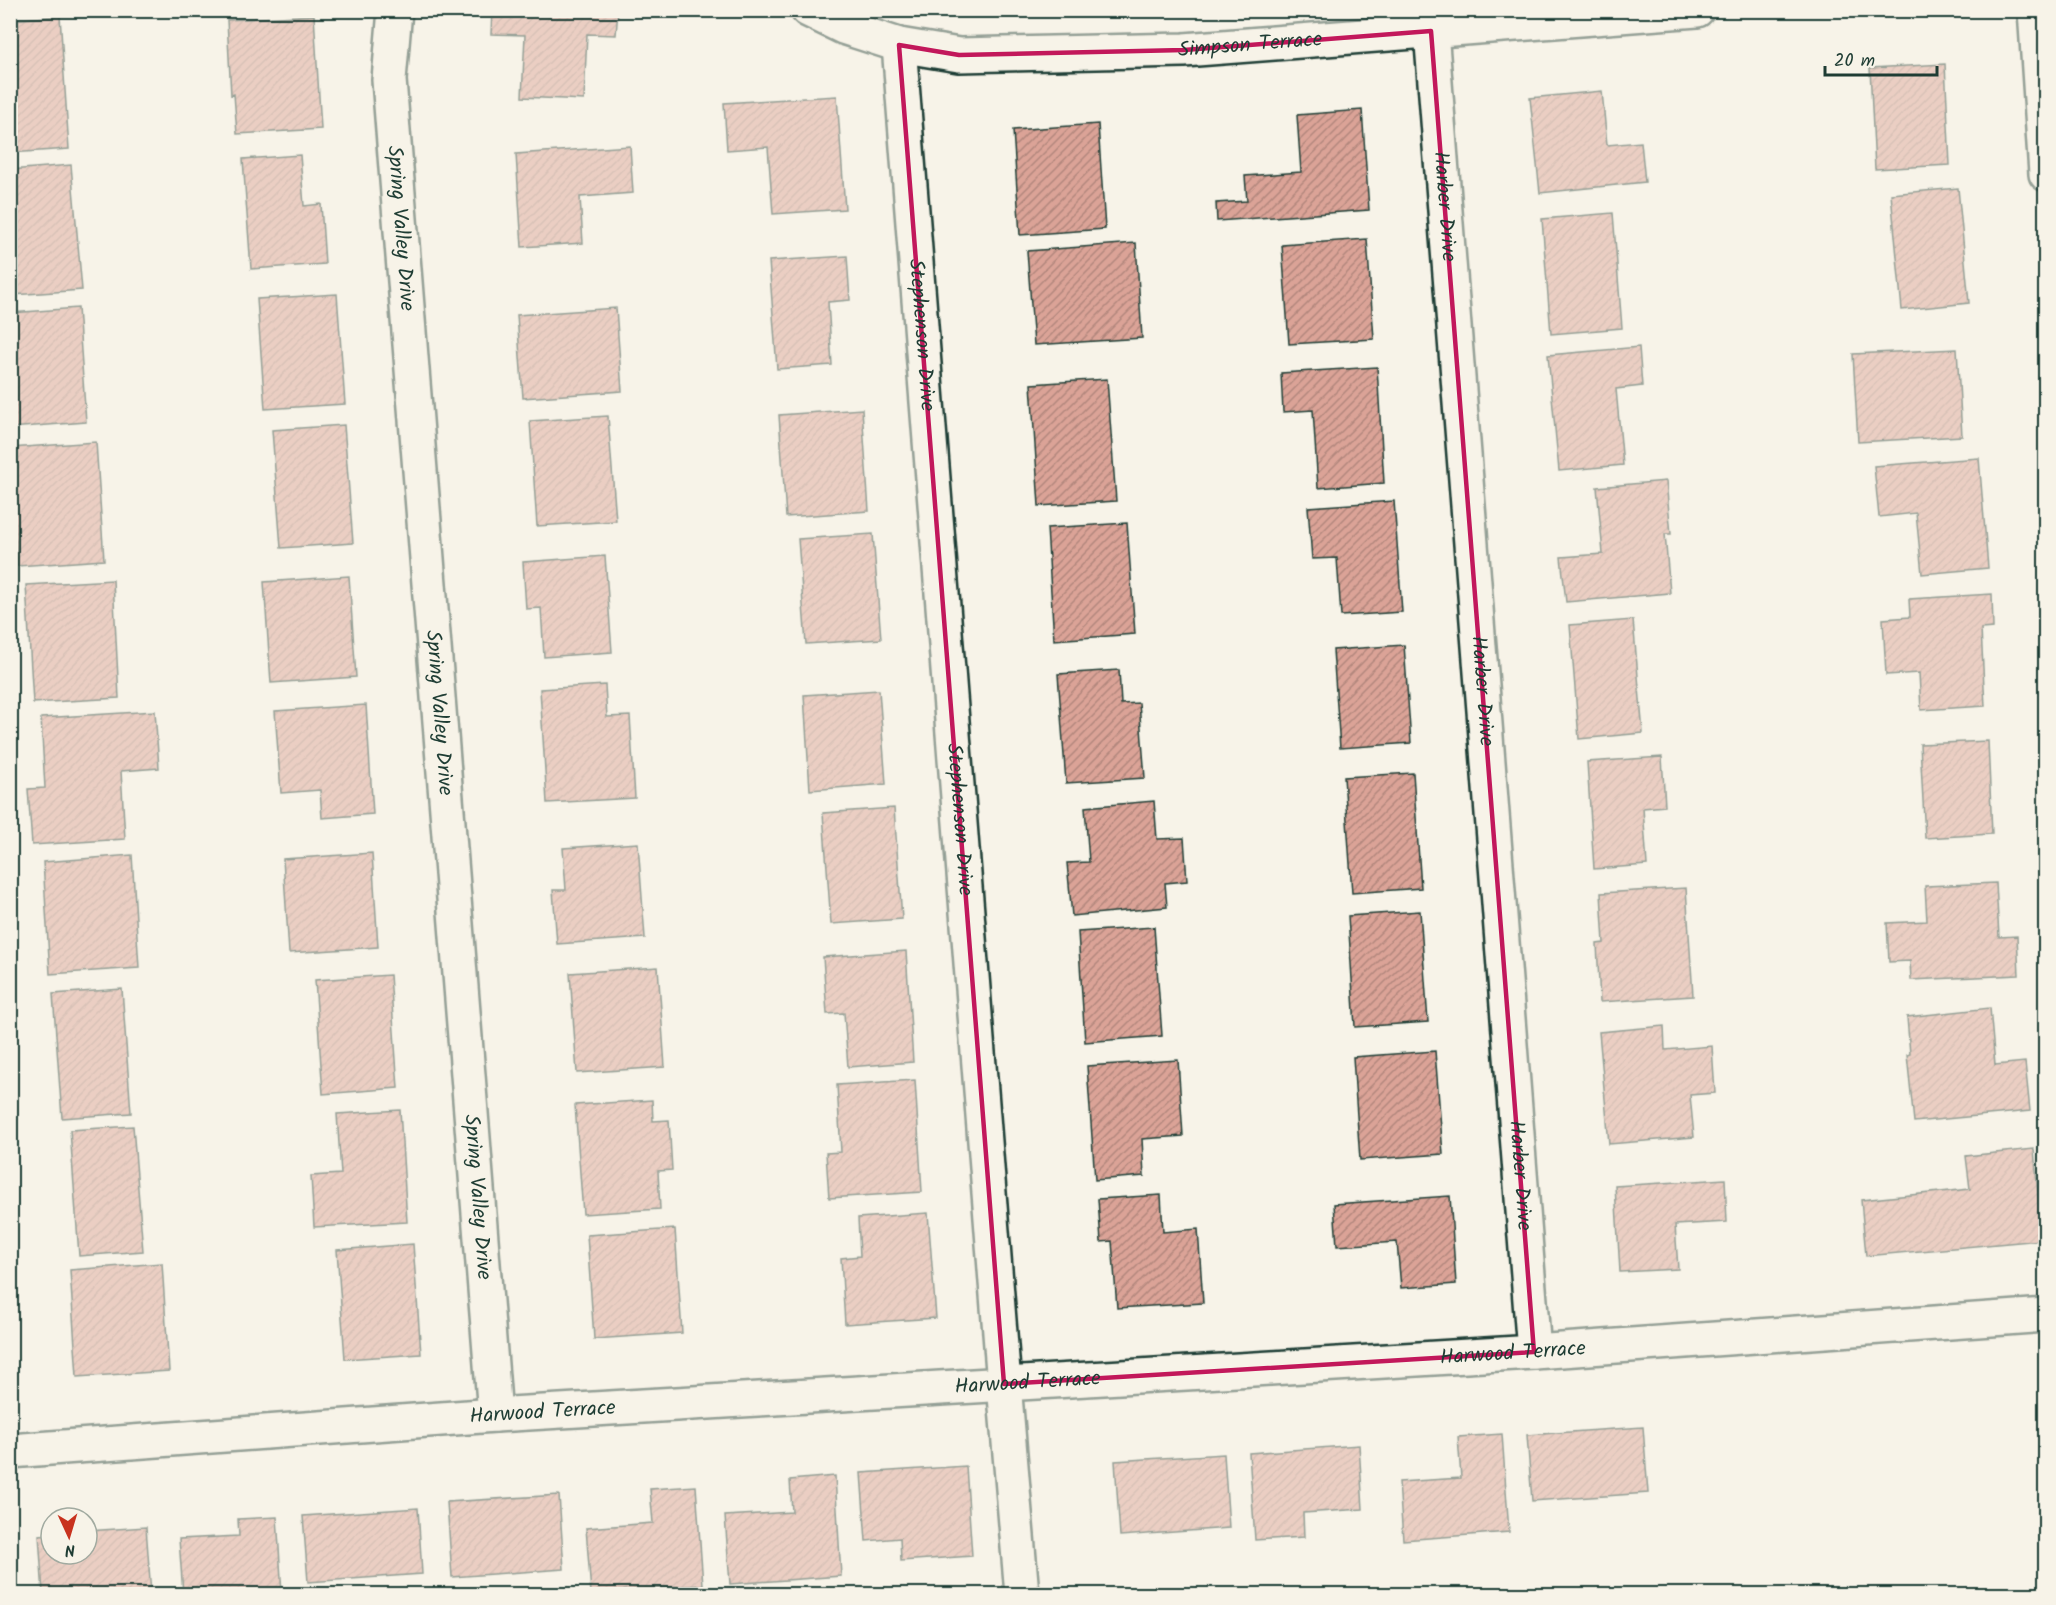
<svg xmlns="http://www.w3.org/2000/svg" width="2056" height="1605" font-family="Kalam,sans-serif">
<defs>
<pattern id="building-hatch" width="6" height="6" patternUnits="userSpaceOnUse" patternTransform="scale(1.5)"><rect width="6" height="6" fill="#dba397"/><path d="M-1 1l2-2M0 6l6-6M5 7l2-2" fill="none" stroke="#b1867c"/></pattern>
</defs>
<rect width="100%" height="100%" fill="#f7f3e8"/>
<filter id="ink" filterUnits="userSpaceOnUse"><feTurbulence type="fractalNoise" baseFrequency=".0167" numOctaves="2"/><feDisplacementMap in="SourceGraphic" scale="12" xChannelSelector="R" yChannelSelector="G"/><feConvolveMatrix kernelMatrix="1 2 1 2 8 2 1 2 1" color-interpolation-filters="sRGB"/></filter>
<g filter="url(#ink)">
<path fill="url(#building-hatch)" stroke="#1f3d34" stroke-width="1.5" d="M492,10H618L616,35L587,34L584,100L522,97L525,35L491,34Z
M314,15L321,129L237,134L234,94L231,95L227,20Z
M60,16L69,149L10,153V20Z
M1945,64L1950,165L1875,169L1870,68Z
M1602,91L1607,145L1641,142L1645,182L1540,193L1530,98Z
M837,96L845,209L773,214L768,147L727,150L724,103Z
M1362,110L1369,210L1217,221L1216,203L1247,201L1245,176L1301,172L1297,115Z
M1098,124L1105,229L1020,235L1013,130Z
M630,146L633,193L580,197L583,243L522,247L516,154Z
M300,155L304,206L321,204L325,264L251,269L243,159Z
M71,165L82,290L13,295L10,268V170Z
M1958,188L1969,303L1902,310L1891,194Z
M1613,213L1622,328L1551,334L1542,219Z
M1367,239L1374,339L1289,344L1282,245Z
M1136,243L1142,338L1034,345L1027,251Z
M847,256L850,300L828,302L832,365L777,369L769,261Z
M337,294L345,404L265,409L257,299Z
M78,308L86,422L10,428V313Z
M616,308L622,391L523,398L517,315Z
M1639,347L1642,386L1616,389L1623,465L1559,471L1548,355Z
M1957,349L1962,436L1858,442L1853,354Z
M1377,367L1384,483L1318,488L1313,410L1283,412L1281,373Z
M1107,379L1116,501L1039,506L1031,384Z
M862,409L869,511L786,517L779,415Z
M608,416L616,521L537,526L530,421Z
M344,425L353,543L281,548L272,430Z
M96,442L104,560L17,566L10,448Z
M1979,458L1988,568L1922,574L1916,513L1879,517L1874,466Z
M1666,481L1671,534H1665L1670,593L1566,602L1561,557L1603,554L1597,487Z
M1394,501L1402,612L1341,616L1337,558L1312,559L1308,507Z
M1127,523L1135,634L1054,640L1047,528Z
M873,534L881,639L806,644L798,539Z
M605,556L612,652L544,657L541,608L526,609L523,562Z
M349,576L356,677L271,683L264,582Z
M113,580L119,698L33,703L26,585Z
M1992,594L1993,628L1981,629L1985,706L1921,710L1919,673L1886,675L1883,619L1910,617L1909,599Z
M1633,620L1643,733L1579,739L1570,625Z
M1404,645L1411,743L1340,748L1333,650Z
M1119,670L1121,704L1139,703L1145,778L1066,783L1058,674Z
M605,685L607,717L630,716L635,798L547,803L540,689Z
M879,690L886,784L810,790L804,695Z
M366,705L373,814L322,818L320,790L281,793L275,711Z
M155,711L159,768L121,771L125,839L32,845L28,789L45,788L41,718Z
M1988,741L1992,834L1925,838L1920,744Z
M1662,757L1665,806L1643,808L1647,865L1594,869L1587,762Z
M1413,773L1421,888L1352,893L1344,777Z
M1154,801L1157,839L1184,838L1187,881L1165,883L1167,907L1072,916L1067,863L1089,862L1085,807Z
M894,808L902,919L831,924L823,813Z
M638,843L645,938L557,944L553,890H566L563,848Z
M372,853L378,947L289,953L283,859Z
M132,855L139,968L50,974L43,862Z
M1996,883L1999,937L2017,936L2019,975L1911,980L1910,961L1889,962L1887,923L1927,921L1925,886Z
M1686,888L1693,996L1600,1002L1597,944L1604,943L1601,893Z
M1420,911L1428,1022L1355,1027L1348,916Z
M1154,927L1162,1036L1085,1042L1078,932Z
M906,951L913,1062L848,1067L844,1013L827,1014L823,957Z
M658,967L665,1067L577,1073L570,973Z
M390,975L398,1088L323,1094L315,980Z
M122,989L131,1113L62,1118L53,994Z
M1990,1008L1995,1065L2025,1062L2030,1111L1914,1122L1907,1055L1910,1054L1907,1017Z
M1664,1026L1665,1050L1712,1046L1715,1093L1690,1095L1694,1137L1609,1144L1599,1032Z
M1435,1051L1443,1154L1360,1160L1353,1057Z
M1178,1060L1183,1136L1142,1139L1144,1176L1095,1180L1087,1066Z
M915,1080L922,1192L829,1198L826,1153L841,1152L837,1085Z
M652,1100L653,1121L669,1120L672,1170L658,1171L660,1209L583,1214L575,1105Z
M400,1110L407,1222L314,1227L311,1176L341,1174L337,1114Z
M133,1126L143,1251L79,1256L70,1130Z
M2034,1149L2042,1240L1866,1256L1861,1200L1970,1189L1966,1156Z
M1725,1179L1727,1222L1675,1225L1678,1269L1620,1272L1615,1186Z
M1161,1195L1163,1232L1198,1229L1203,1303L1117,1308L1112,1241L1101,1242L1098,1199Z
M1450,1196L1456,1284L1401,1288L1397,1242L1337,1246L1334,1204Z
M928,1213L936,1318L845,1324L841,1258L860,1256L858,1218Z
M675,1229L682,1333L594,1339L587,1235Z
M413,1244L421,1354L345,1359L337,1250Z
M162,1263L169,1371L77,1377L70,1270Z
M1643,1427L1648,1493L1532,1501L1527,1435Z
M1502,1434L1509,1532L1403,1540L1399,1482L1461,1478L1458,1437Z
M1359,1445L1363,1509L1303,1513L1304,1537L1255,1540L1249,1453Z
M1224,1454L1229,1528L1120,1536L1115,1461Z
M966,1466L972,1556L901,1561L900,1538L866,1541L861,1473Z
M835,1476L841,1576L730,1584L725,1516L792,1512L790,1480Z
M696,1486L703,1585L591,1593L586,1528L653,1523L650,1489Z
M559,1495L564,1569L452,1577L447,1502Z
M418,1508L422,1574L308,1582L303,1516Z
M277,1517L282,1594H183L179,1539L239,1536L238,1519Z
M146,1527L151,1594H43L39,1535L51,1534V1554H87V1531Z"/>
<g fill="none" stroke-linecap="round" stroke-linejoin="round">
<defs>
<g id="minor">
<path id="s1" d="M395,10L389,80L495,1415"/>
<path id="s2" d="M808,10L843,27L899,45L959,55L1184,50L1697,10"/>
<path d="M2035,10L2046,174"/>
<path id="s3" d="M1431,31L1534,1352"/>
<path id="s4" d="M899,45L1004,1384L1022,1594"/>
<path id="s5" d="M10,1451L495,1415L1534,1352L2046,1315"/>
</g>
</defs>
<use href="#minor" stroke="#1f3d34" stroke-width="38"/>
<use href="#minor" stroke="#f7f3e8" stroke-width="33"/>
</g>
</g>
<path d="M0 0H2056V1605H0ZM1431,31L1534,1352L1004,1384L899,45L959,55L1184,50Z" fill="#f7f3e8" fill-opacity=".55" fill-rule="evenodd"/>
<path fill="none" stroke="#c2185b" stroke-width="4.5" stroke-linejoin="round" d="M1431,31L1534,1352L1004,1384L899,45L959,55L1184,50Z"/>
<g text-anchor="middle" dominant-baseline="central" stroke-width="4.5" stroke-linejoin="round" paint-order="stroke">
<g font-size="21" fill="#1f3d34" stroke="#f7f3e8">
<text stroke="none"><textPath href="#s2" startOffset="450">Simpson Terrace</textPath></text>
<text stroke="none"><textPath href="#s3" startOffset="176">Harber Drive</textPath></text>
<text stroke="none"><textPath href="#s1" startOffset="219">Spring Valley Drive</textPath></text>
<text stroke="none"><textPath href="#s4" startOffset="291">Stephenson Drive</textPath></text>
<text stroke="none"><textPath href="#s3" startOffset="662">Harber Drive</textPath></text>
<text stroke="none"><textPath href="#s1" startOffset="705">Spring Valley Drive</textPath></text>
<text stroke="none"><textPath href="#s4" startOffset="777">Stephenson Drive</textPath></text>
<text stroke="none"><textPath href="#s3" startOffset="1148">Harber Drive</textPath></text>
<text stroke="none"><textPath href="#s1" startOffset="1191">Spring Valley Drive</textPath></text>
<text stroke="none"><textPath href="#s5" startOffset="1506">Harwood Terrace</textPath></text>
<text stroke="none"><textPath href="#s5" startOffset="1020">Harwood Terrace</textPath></text>
<text stroke="none"><textPath href="#s5" startOffset="534">Harwood Terrace</textPath></text>
</g>
</g>
<rect width="2056" height="1605" fill="none" stroke="#f7f3e8" stroke-width="36"/>
<rect x="18" y="18" width="2020" height="1569" fill="none" stroke="#1f3d34" stroke-width="2" filter="url(#ink)"/>
<g transform="translate(69 1536) rotate(176)"><circle r="28" fill="#f7f3e8" stroke="#a1aaa0" stroke-width="1.5"/>
<path d="M0-4.5L10 22L0 15L-10 22Z" fill="#c8321e"/>
<text y="-9" font-size="16" font-weight="bold" text-anchor="middle" fill="#1f3d34">N</text>
</g>
<path d="M1825 66v9h112v-9" fill="none" stroke="#1f3d34" stroke-width="3"/>
<text x="1834" y="66" font-size="18" fill="#1f3d34" stroke="#f7f3e8" stroke-width="4.5" paint-order="stroke">20 m</text>
</svg>
